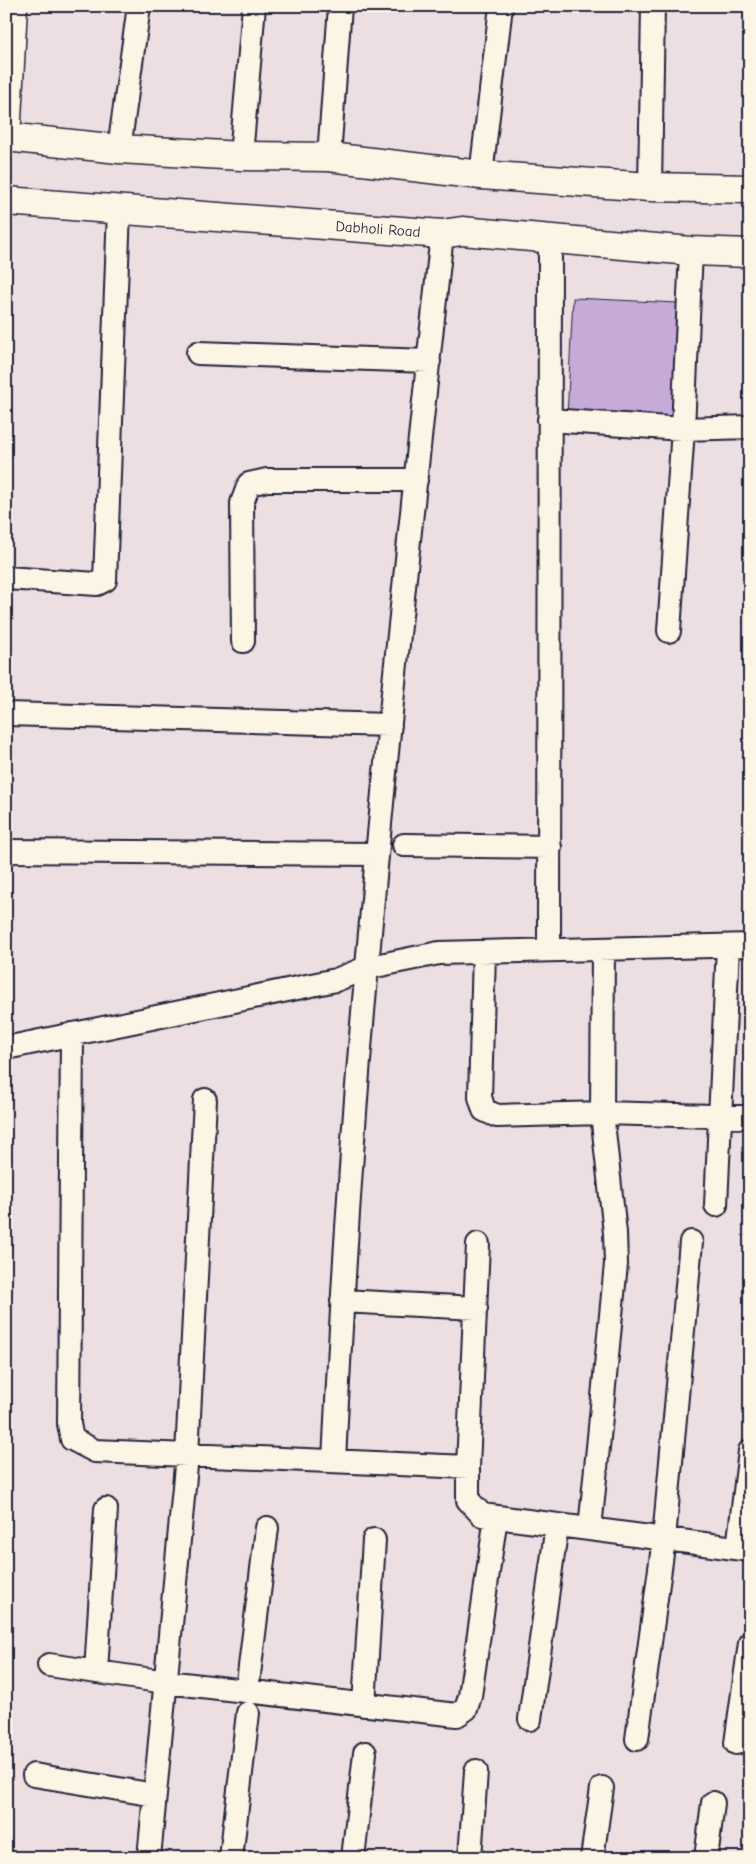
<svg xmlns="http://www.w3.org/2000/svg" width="756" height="1864" font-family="'Comic Neue',sans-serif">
<rect width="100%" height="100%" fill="#ecdee1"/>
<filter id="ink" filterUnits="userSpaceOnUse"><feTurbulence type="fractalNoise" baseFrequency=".02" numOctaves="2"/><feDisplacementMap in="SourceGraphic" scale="10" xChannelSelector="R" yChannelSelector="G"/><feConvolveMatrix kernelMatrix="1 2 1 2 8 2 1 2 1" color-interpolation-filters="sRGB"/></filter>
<g filter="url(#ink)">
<path fill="#c6aad7" stroke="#22223b" d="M573,298L678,303L672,422L567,417Z"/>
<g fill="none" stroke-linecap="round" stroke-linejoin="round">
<defs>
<path id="street" d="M119,149L139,6
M241,156L254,6
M329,157L340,6
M481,175L501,6
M650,187L653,6
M198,353L429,361
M549,420L683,429L750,427
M6,578L97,584L105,580L119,210
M669,631L683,429L691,251
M243,641L242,503L249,484L267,480H416
M7,714L390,725
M404,845L550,847
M6,851L377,854
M549,950L550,239
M484,952L480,1097L484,1110L497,1116L602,1113L750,1117
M72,1034L69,1424L72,1439L95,1451L468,1467
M6,1048L336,980L366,968L439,953L750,945
M716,1205L728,946
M478,1244L468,1467V1500L482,1515L750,1550
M342,1301L476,1308
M334,1461C342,1296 352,1131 367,967C388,722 416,478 442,234
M590,1529L616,1264L615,1233L602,1113L603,949
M738,1548L750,1451
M49,1665L166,1682L457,1715L466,1709L470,1696L496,1517
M96,1672L106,1509
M247,1691L267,1528
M364,1705L374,1540
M530,1719L557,1525
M637,1739L664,1539L691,1242
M736,1743L750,1643
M34,1775L155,1795
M149,1858L187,1455L205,1100
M231,1858L248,1713
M353,1858L365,1753
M470,1858L476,1771
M592,1858L602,1788
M706,1858L713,1803"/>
<path id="secondary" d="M6,138L13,6"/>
<path id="primary" d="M6,137L119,149L241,156L329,157L481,175L650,187L750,189
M6,201L442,234L462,231L691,251L750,253"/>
</defs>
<use href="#street" stroke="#22223b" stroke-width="26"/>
<use href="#secondary" stroke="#22223b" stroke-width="31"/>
<use href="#primary" stroke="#22223b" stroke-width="31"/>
<use href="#street" stroke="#fcf5e5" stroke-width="22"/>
<use href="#secondary" stroke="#fcf5e5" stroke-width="28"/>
<use href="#primary" stroke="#fcf5e5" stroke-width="28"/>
</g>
</g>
<g text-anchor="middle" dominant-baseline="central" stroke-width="4" stroke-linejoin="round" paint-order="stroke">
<g font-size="15" fill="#22223b" stroke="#fcf5e5">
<text transform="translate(378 229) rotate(4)">Dabholi Road</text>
</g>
</g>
<rect width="756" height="1864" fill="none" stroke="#fcf5e5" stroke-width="25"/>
<rect x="12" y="12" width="731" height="1839" fill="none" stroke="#22223b" stroke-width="2" filter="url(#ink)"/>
</svg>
